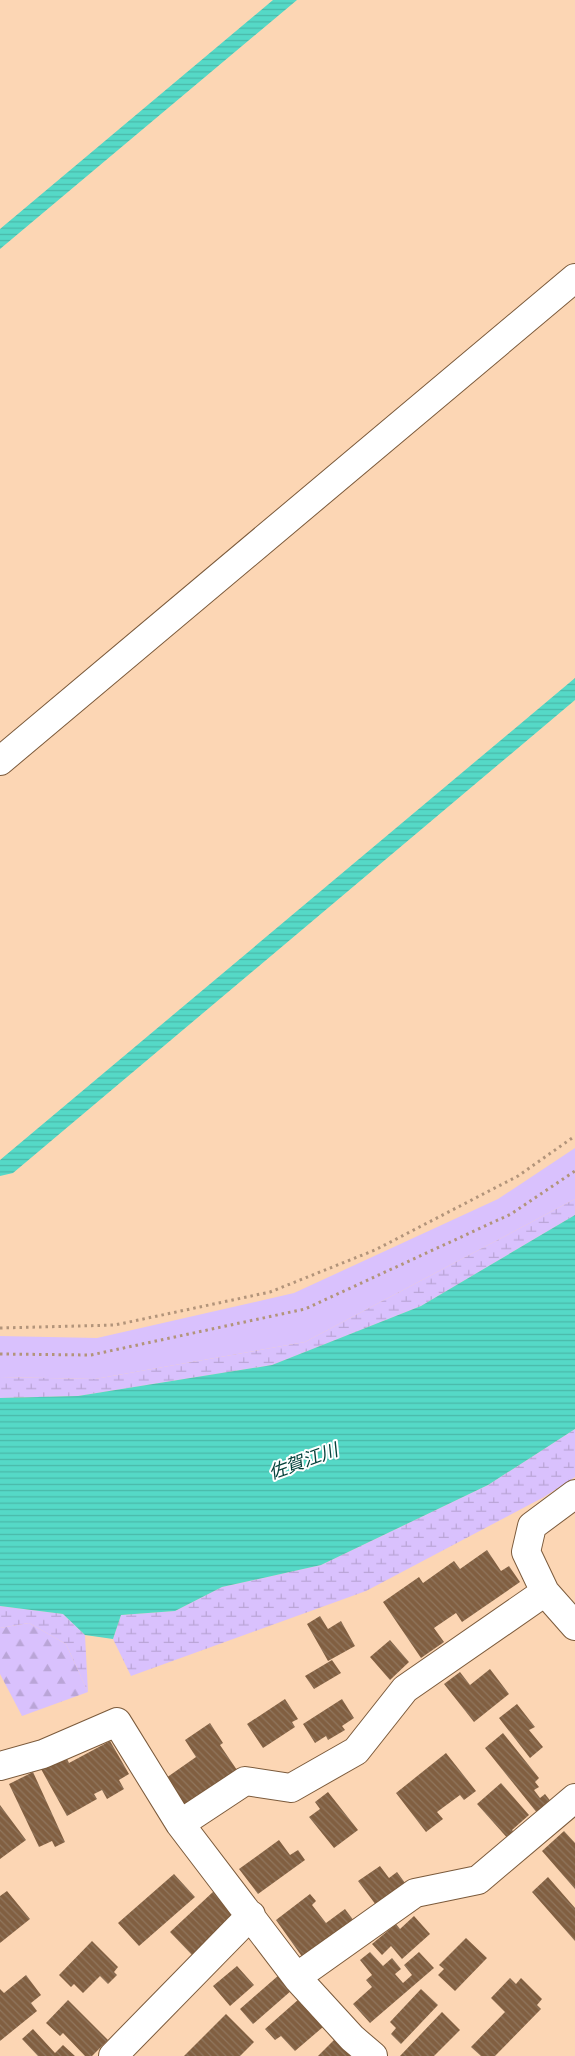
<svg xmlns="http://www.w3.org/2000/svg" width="575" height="2056" font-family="'DejaVu Sans','Noto Sans JP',sans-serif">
<defs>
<pattern id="forest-firs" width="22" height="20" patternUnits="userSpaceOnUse" patternTransform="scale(1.25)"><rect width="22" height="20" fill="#d9c1fd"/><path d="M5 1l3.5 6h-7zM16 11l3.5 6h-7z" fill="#baa5d7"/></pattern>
<pattern id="wetland-marsh" width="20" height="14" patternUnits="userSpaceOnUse" patternTransform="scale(1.25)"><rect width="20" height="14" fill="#d9c1fd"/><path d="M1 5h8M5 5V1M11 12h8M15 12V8" fill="none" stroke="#baa5d7"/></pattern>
<pattern id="water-rules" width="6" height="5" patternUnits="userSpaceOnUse" patternTransform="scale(1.25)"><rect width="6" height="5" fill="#55d9c7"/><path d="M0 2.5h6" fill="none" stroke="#4ab9a9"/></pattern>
<pattern id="building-back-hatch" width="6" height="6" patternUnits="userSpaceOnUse" patternTransform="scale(1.25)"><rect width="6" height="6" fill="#815f41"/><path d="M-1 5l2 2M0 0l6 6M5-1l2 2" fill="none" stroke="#90765e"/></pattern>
</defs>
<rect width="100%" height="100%" fill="#fcd6b4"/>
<path fill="#d9c1fd" d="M575,1148V1199L305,1342L95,1379L0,1377V1336L97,1338L294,1293L498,1199Z"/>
<path fill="url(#forest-firs)" d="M29,1623L66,1644L88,1692L22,1716L0,1674V1628Z"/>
<path fill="url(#wetland-marsh)" d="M575,1199V1215L421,1306L272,1365L78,1396L0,1398V1377L95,1379L305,1342Z
M575,1429V1477L544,1497L366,1591L131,1676L113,1639L121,1615L175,1611L222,1587L321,1565L488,1485Z
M0,1606L63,1614L85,1635L88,1692L66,1644L29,1623L0,1628Z"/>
<path fill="url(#water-rules)" d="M273,0H297L0,249V229Z
M575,678V700L13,1173L0,1176V1160Z
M575,1215V1429L488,1485L321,1565L222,1587L175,1611L121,1615L113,1639L85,1635L63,1614L0,1606V1398L78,1396L272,1365L421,1306Z"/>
<path fill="url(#building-back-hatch)" d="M487,1550L501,1571L509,1566L520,1582L462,1622L456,1613L434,1628L444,1642L421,1658L383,1602L419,1577L423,1583L454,1561L460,1569Z
M320,1616L328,1629L341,1621L355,1646L328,1661L307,1624Z
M390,1640L409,1662L390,1680L370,1657Z
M332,1660L341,1673L314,1689L305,1676Z
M490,1669L509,1694L474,1722L444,1684L460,1672L470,1685Z
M285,1699L298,1719L292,1722L295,1727L263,1748L247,1724Z
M342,1699L354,1718L342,1726L345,1730L328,1740L326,1736L315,1743L303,1724Z
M517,1704L535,1727L529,1730L543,1747L530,1758L499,1718Z
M210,1723L223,1743L220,1745L239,1773L187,1809L166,1778L196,1757L185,1740Z
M503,1733L539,1778L535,1782L539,1787L534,1790L540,1798L545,1794L552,1803L538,1814L485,1748Z
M110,1741L129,1774L119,1780L124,1789L107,1799L102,1790L94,1794L97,1799L67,1816L41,1769L65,1755L69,1763Z
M446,1753L476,1791L464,1800L460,1795L437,1812L443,1819L426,1832L396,1793Z
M33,1772L65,1842L55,1847L52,1841L39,1847L9,1784Z
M501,1783L529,1815L512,1830L516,1835L510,1841L477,1804Z
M328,1792L358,1830L334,1848L309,1817L320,1809L315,1802Z
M0,1805L26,1840L0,1859Z
M564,1831L575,1843V1889L542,1851Z
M279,1840L290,1855L298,1850L305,1860L258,1894L239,1869Z
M380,1866L389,1878L397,1872L408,1887L379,1909L358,1881Z
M174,1874L195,1897L139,1946L118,1923Z
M548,1877L575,1908V1941L532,1892Z
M7,1891L30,1919L0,1943V1896Z
M214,1891L237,1915L193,1956L170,1932Z
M310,1894L316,1901L312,1905L326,1923L345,1909L357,1925L303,1958L276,1920Z
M414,1916L430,1934L402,1959L391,1946L382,1955L372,1944L396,1924L400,1929Z
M466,1938L487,1958L455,1991L438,1975L444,1969L439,1965Z
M92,1941L118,1967L114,1972L117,1975L108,1984L100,1976L83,1993L74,1984L71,1987L59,1975Z
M370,1952L383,1966L392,1958L401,1969L395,1974L403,1983L412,1975L404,1965L419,1952L434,1968L370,2023L353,2004L372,1987L366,1980L372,1975L360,1960Z
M237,1966L254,1985L230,2006L213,1986Z
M26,1975L41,1995L31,2003L37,2011L0,2041V1989L4,1993Z
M279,1975L292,1990L253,2024L240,2009Z
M510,1978L516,1984L521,1978L542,1999L537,2005L541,2009L495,2056H481L471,2047L505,2012L491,1998Z
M421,1989L438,2005L401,2044L391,2034L396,2028L390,2022Z
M299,1999L323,2027L295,2051L281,2036L275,2040L265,2029Z
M68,2000L108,2040L92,2056H85L63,2033L60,2036L46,2023Z
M442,2012L460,2030L434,2056H400Z
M226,2014L254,2042L240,2056H184Z
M33,2029L55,2053L63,2045L75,2056H38L22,2039Z
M334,2040L351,2056H318Z"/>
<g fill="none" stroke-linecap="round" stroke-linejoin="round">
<defs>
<path id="street" d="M0,761L575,278
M545,1592L526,1552L532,1526L575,1494
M0,1766L43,1754L117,1722L180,1824L298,1979L352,2038L373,2056
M180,1824L245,1781L291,1788L356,1751L405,1689L545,1592L575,1626
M308,1969L415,1893L478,1880L575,1798
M113,2056L251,1915"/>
</defs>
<use href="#street" stroke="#7b5a3b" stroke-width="30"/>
<path stroke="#b2947a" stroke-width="3" stroke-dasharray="2.5 4" stroke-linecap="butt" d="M0,1328L115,1325L270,1292L375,1250L518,1176L575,1136
M0,1354L91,1355L305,1309L511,1214L575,1171"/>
<use href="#street" stroke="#fff" stroke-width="28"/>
</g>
<g text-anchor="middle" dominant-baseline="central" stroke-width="4" stroke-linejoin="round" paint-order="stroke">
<g font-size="18" font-style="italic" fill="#05433c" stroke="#fff">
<text transform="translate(303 1461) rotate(-20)">佐賀江川</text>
</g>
</g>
</svg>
